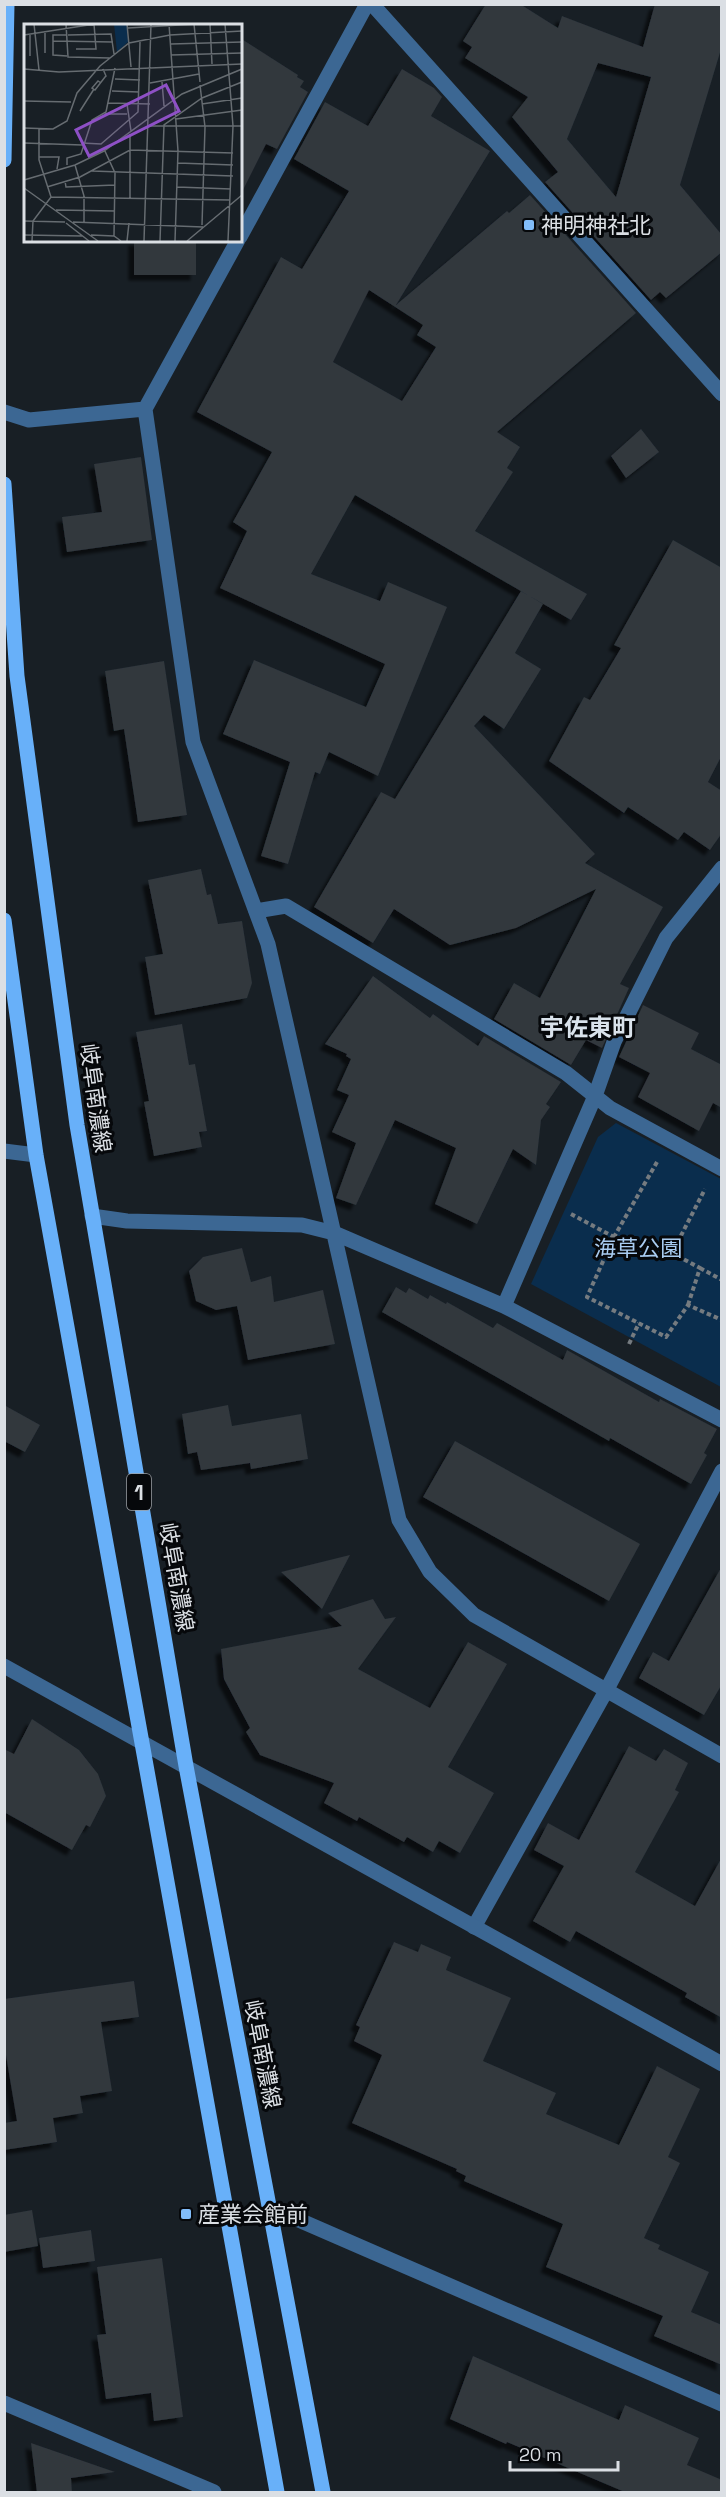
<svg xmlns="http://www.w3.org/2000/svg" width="726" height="2497" font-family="'Space Grotesk','Noto Sans JP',sans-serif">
<defs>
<filter id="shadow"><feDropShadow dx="-5.5" dy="5.5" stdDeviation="1.5" flood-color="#0009"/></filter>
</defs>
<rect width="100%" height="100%" fill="#181f25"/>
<path fill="#0a2d4d" d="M616,1123L721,1179V1387L531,1284L598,1137Z"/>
<path fill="#30373e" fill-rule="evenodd" filter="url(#shadow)" d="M486,4H520L558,28L562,16L643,47L655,4H722V46L680,185L722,235V252L666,298L660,292L651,300L545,182L558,172L512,117L528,97L465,58L472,47L463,41ZM598,63L651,77L616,197L567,139Z
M240,38L298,75L297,77L304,81L300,87L308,92L277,149L266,144L240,196Z
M402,69L434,88L442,97L431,116L490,151L396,305L507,211L509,213L530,195L636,313L497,432L520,447L507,468L513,472L475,531L587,594L571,620L355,495L311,574L380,601L388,582L447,607L378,776L329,752L320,774L315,772L288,864L261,856L290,762L223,734L254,660L366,707L385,664L220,588L247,531L233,522L272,452L197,412L281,257L302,269L349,191L294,159L325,102L368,126ZM369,290L423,325L417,335L436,347L402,401L333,362Z
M134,240H196V275H134Z
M641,429L659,452L626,478L611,456Z
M141,457L152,540L67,552L62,517L102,512L94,464Z
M673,540L722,568V755L708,782L722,791V833L710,850L684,832L678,840L628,807L624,813L549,761L584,697L590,700L621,648L614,645Z
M521,591L543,604L515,653L541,669L504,729L484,715L474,726L595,854L585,863L663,907L620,984L629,988L602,1048L586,1040L571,1065L494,1019L514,983L540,998L596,889L516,928L450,945L394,909L373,943L314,907L381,792L395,799Z
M164,661L187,815L138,822L124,729L114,731L105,671Z
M201,869L207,895L211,894L218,924L242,921L252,983L247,998L155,1015L145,957L163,954L148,880Z
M373,976L430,1018L433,1014L478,1046L484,1036L561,1082L546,1104L550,1107L541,1120L536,1165L513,1149L477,1224L435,1204L456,1148L395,1120L356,1205L336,1198L356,1143L332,1132L349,1095L337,1090L351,1059L346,1056L347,1054L325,1044Z
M643,1005L699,1033L691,1049L722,1065V1108L713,1103L699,1131L638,1097L650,1073L619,1057Z
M182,1024L189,1065L195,1064L207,1131L199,1132L202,1147L154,1156L144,1102L149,1101L136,1032Z
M242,1248L251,1282L271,1276L274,1302L323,1290L335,1344L248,1360L237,1306L216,1310L196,1301L189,1271L203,1257Z
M396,1287L406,1293L409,1288L428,1299L430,1295L446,1304L447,1302L493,1328L497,1323L563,1360L567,1350L659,1402L660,1399L717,1429L704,1453L707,1455L691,1484L610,1438L609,1441L382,1312Z
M4,1405L40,1425L25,1452L4,1441Z
M228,1405L232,1426L301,1414L308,1459L251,1469L250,1463L201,1470L197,1452L188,1454L182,1414Z
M455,1441L640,1544L609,1601L423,1497Z
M350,1555L322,1609L281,1572Z
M722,1566V1684L704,1715L639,1678L653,1652L669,1661Z
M373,1599L385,1619L396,1617L358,1669L430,1708L468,1642L507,1664L448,1767L494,1793L460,1853L439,1841L433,1852L407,1837L404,1842L359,1817L357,1821L324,1803L334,1783L260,1755L246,1732L250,1728L224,1679L221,1649L342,1626L328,1613Z
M32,1719L79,1750L98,1774L106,1796L90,1827L86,1825L72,1850L4,1812V1749L14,1754Z
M629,1746L656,1761L664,1749L688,1763L675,1790L679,1792L635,1872L695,1906L722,1857V2018L685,1997L687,1993L576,1931L570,1942L533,1921L564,1866L534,1850L548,1823L579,1840Z
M394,1942L418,1952L421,1944L451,1957L446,1970L511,1998L483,2061L556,2093L546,2114L619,2145L657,2066L700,2089L668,2157L680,2163L644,2238L660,2245L658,2249L709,2272L691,2312L722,2325V2365L654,2336L663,2316L546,2267L563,2224L464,2181L466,2176L456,2171L457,2169L352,2123L382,2055L354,2041L360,2027L356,2025Z
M134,1981L139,2017L101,2022L112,2091L80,2096L83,2113L53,2118L57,2142L4,2150V2123L17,2121L4,2043V1999Z
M32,2210L38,2246L4,2252V2215Z
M91,2230L95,2261L43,2268L39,2238Z
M162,2258L183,2417L154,2421L151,2393L106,2399L97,2335L106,2334L97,2267Z
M473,2356L619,2420L625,2405L699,2438L687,2465L722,2480V2493H627L507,2442L506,2444L450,2419Z
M31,2443L115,2472L71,2478L72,2493H37Z"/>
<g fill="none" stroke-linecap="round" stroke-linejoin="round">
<path stroke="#757b80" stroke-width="4" stroke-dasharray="4.5 3" stroke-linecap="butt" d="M657,1162L614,1237L672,1253
M571,1214L614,1237L587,1297L666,1337L688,1305L722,1320
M700,1268L722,1280
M688,1305L700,1268L672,1253L705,1189
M629,1344L639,1323"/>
<path stroke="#3c6793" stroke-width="15" d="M256,911L286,906L566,1073L595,1096"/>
<path stroke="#3c6793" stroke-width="15" d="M372,4L722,394
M240,237L367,4
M238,240L145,409L193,742L268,944L399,1520L430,1572L474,1615L722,1756
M4,412L29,420L145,409
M595,1096L610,1108L722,1169
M4,1151L36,1155
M92,1216L127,1221L302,1225L334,1233L504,1306L722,1420
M504,1306L595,1096L614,1042L666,938L722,868
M474,1927L606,1691L722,1471
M269,2207L722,2404
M4,2403L214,2492"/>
<path stroke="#3c6793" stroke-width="15" d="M4,1666L722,2064"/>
<path stroke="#68b0f9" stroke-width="15" d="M4,160L7,4
M4,484L17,676L77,1125L186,1766L323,2492
M4,920L36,1155L277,2492"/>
</g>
<g fill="#81bdfa" stroke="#06080b" stroke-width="2">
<rect x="523" y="219" width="12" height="12" rx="3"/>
<rect x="180" y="2208" width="12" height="12" rx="3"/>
</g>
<g text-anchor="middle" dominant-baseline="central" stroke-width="6" stroke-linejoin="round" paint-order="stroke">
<rect fill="#06080b" stroke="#9b9ea3" stroke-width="1.5" x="127" y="1474" width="24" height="36" rx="4.5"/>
<g font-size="21" font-weight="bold" fill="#dbdfe4">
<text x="139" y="1492">1</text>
</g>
<g font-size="22" fill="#dbdfe4" stroke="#06080b" text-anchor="start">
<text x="541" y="225">神明神社北</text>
<text x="198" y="2214">産業会館前</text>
</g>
<g font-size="22" fill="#dbdfe4" stroke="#06080b">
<text transform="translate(96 1098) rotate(82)">岐阜南濃線</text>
<text transform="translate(177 1577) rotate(80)">岐阜南濃線</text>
<text transform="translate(263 2054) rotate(79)">岐阜南濃線</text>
</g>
<g font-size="22" fill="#a9ccf1" stroke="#06080b">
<text x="638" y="1248">海草公園</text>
</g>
<g font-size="24" font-weight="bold" fill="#d9e2eb" stroke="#06080b">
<text x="588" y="1027">宇佐東町</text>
</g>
</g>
<g transform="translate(24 24)">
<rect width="218" height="218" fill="#181f25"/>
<path d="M90,0H103L104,18L93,28Z" fill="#0a2d4d"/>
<path fill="none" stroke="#666c71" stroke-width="1.5" d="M10,0L15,46M42,0L44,33L86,34M103,0L107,43M145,0L154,127L151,217M170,0L176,58M186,0L188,40M201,0L209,102L204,217M104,4L173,0M0,11L71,0M43,11H29V31L43,32M44,11L87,10L90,30M29,17L89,18M147,20L218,18M52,25H72L70,0M21,29V9M147,31L218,29M6,32V11M0,45L35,48L218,40M91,55L116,56M138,58L140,82M77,59L74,57L68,64L71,66L81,53L82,52L79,45M126,59L175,50M176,61L181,103L178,201M88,67L115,68M0,77L47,78M84,79L126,80M103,80L107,107M178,80L218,74M56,87L70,65M81,90H103M152,95L218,86M125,102H218M0,104L29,105L43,97L53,69L76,42L105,19L146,11L218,7M15,105V136L27,173M0,119L58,121M58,119L77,120L114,88L116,18M80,125L91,149L90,212M15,133H35L33,145M154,139L209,141M43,141V134L57,130L68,96L82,88L91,44M51,141L60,172V199M68,147L209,152M0,156L51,141L80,127L158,70L218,45M41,157L42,163L91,161M23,163L56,153L106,126L209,129M153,163L207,165M0,164L74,217M106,174V110M32,186L91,187M0,197L41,198M49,198L179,203M42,199L65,217M0,211L59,212M67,211L90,212L97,217M8,217L9,197L27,173L206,176M103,217L105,199M120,217L127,0M136,217L140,101L178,74L218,58M163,217L218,171"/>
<path fill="#8e50c6" fill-opacity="0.15" stroke="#8e50c6" stroke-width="3" d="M142,61L155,87L65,132L52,106Z"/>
<rect width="218" height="218" fill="none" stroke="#dbdfe4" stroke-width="3"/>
</g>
<rect width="726" height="2497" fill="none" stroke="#dbdfe4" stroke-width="12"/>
<path d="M510 2461v9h108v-9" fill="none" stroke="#dbdfe4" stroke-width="3"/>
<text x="519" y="2461" font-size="18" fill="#dbdfe4" stroke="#06080b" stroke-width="4.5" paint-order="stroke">20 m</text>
</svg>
